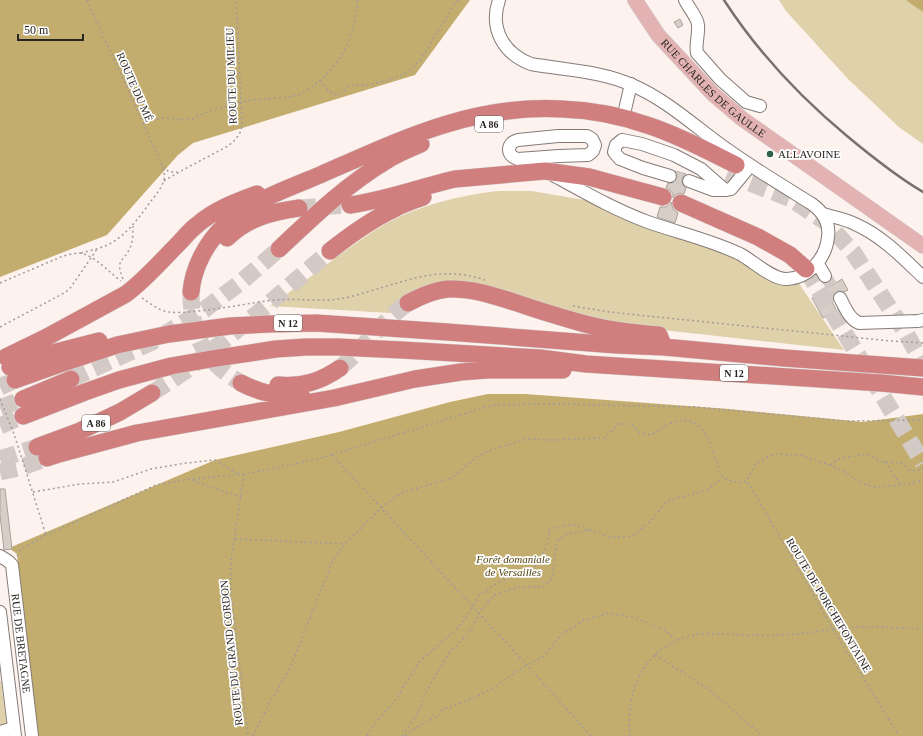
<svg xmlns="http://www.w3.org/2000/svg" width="923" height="736" font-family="Georgia,serif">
<rect width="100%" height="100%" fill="#fdf2ed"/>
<path fill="#dfd1a9" d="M779,0H923V144L900,128L848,79L786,11Z
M498,191H532L584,200L708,245L798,282L844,350L672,331L605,322L490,287L414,293L399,302L390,313L270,306C291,291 313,275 334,259C351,247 368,234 387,223C421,205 460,195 498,191Z
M0,681H1L7,728L0,730Z"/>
<path fill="#c3ad6e" d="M0,0H470L415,75L193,143L178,155L107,235L0,277Z
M907,0H923V12L907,1Z
M488,394H525L729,409L863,422L923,414V736H38L17,554L9,548L215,460L339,432L450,402Z"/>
<path fill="#d6cec7" stroke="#aaa29b" d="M680,19L683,25L678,28L674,22Z
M675,171L686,174L682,178V182L683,185L686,188L684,194L680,193L675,195L673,198V194L670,190L666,188L668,183H672L675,181L677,178V175Z
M671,202L673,209L678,213L675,223L657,217L660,207H666L670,204Z
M842,279L848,290L844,292L841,291H837L834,294L833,299L831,300L837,311L823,318L812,298Z
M0,489H5L12,549L4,550L0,515Z"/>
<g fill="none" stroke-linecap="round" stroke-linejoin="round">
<path stroke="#d3c9c5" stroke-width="12" stroke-dasharray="12 6" stroke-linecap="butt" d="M670,176L689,181
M825,276L840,298"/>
<path stroke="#d3c9c5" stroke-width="17" stroke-dasharray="17 8" stroke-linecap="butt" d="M727,174L791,199L827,223L853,252L906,333L923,364
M299,208L350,205
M806,269L923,463
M191,292C191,336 204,361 241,383
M340,368C364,348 382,321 408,303
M71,379L152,342L204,310L241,282L279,249
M0,387L15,380
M152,393L184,372L210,352L265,307L330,251
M0,408L23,399
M0,426L23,416
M0,459L37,447
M0,472L19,468L47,458"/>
<defs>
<g id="minor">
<path d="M499,0C489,29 504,54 531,64C565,70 601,71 632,85C667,100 694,126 725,148C753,168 783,186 812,204C823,212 830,223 828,237C826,258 809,278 787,279C773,280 753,261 740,254C711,240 679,233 648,222C615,210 584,192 553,175"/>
<path d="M685,0C688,7 698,18 698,25C699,35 695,44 697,53L720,79L746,102L760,106"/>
<path d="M623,118L631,84"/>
<path d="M558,136H587L592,139L595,145L593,151L588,155L559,156L518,159C506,156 506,143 518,140Z"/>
<path d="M670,176L643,168L620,159L614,152L616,145L622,140L642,144L674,155L701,169L725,190H713L689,181"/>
<path d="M725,190L731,189L750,166"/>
<path d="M823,214C833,217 845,219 855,224C882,236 902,257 923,277"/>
<path d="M818,264L825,276"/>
<path d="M840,298C845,307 849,319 859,323L918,321L923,320"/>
<path id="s1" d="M0,556L8,561L12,565L32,736"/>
<path d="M0,612L15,736"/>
<path d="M0,732L14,728"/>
</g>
<g id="major">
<path id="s2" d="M635,0L658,35L713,94L741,118L923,246"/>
</g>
<path id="highway" d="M681,203L758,237L790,255L806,269
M350,205C386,200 420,187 455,179L545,171L589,177L663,197
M227,238C248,218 271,212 299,208
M279,249C313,217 346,185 386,161C397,154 409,149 421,144
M330,251C350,235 371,220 394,209C403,204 413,201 423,197
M191,292C193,268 206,243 224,226C250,201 287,189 320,175C400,140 472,104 562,109C591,110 622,116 650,126C680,136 708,151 736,165
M408,303C421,296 434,290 448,289C472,288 495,296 517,303C537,310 557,316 578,322C605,330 631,333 659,335L664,347
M6,357L47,337L126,294C146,279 162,260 179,243C185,237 190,230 197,225C214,210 235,202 257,194
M10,367L29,360L60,351L99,341
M15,380L60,364L117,345L169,334L230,326L270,324L316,323L447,332L616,345L664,347L784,358L923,368
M241,383C262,394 279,396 302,397
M278,385C302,387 320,382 340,368
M23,399L71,379
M23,416L85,392L119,380L171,366L217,358L276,349L306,347H338L402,350L540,358L586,364L881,383L923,387
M37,447L80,431L120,412L152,393
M47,458L59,454L137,433L334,398L415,379L461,372L487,370H563"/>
</defs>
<use href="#minor" stroke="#857b77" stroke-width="14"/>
<use href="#major" stroke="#d4d3d3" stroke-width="16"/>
<use href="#highway" stroke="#d4d3d3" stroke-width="18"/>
<path stroke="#a39b97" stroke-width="1.5" stroke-dasharray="2 3" stroke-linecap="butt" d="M320,81C325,86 333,99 341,93C345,90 346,86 351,85C356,85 361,86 366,85C377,84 389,80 399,76C418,69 427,50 436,33C439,29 442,25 445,20C449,13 452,6 458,0
M143,124C151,120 158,118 166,118C172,118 179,120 185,120C193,120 200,114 207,112C220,108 233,105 246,101C263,97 280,100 297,95C305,92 312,87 318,82C345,60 354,34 358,0
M163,167L169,172H177
M164,181L179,172L228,146L234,141L238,136L241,131L242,123L236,0
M81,253C92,250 103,248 113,242C129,232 140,216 151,201C156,195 162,187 164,180C165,175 164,171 163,167L87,0
M123,279C115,259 123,263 130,248C133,241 133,233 133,226
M0,283L63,256C68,255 74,253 79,253C93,254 110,273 121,281
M142,298C150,303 159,311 169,312C178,313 189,312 199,311C217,309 235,306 253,303C261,302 269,300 277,300C297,298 318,302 338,299C347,298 357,295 367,292C409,280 442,265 485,280
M573,306L609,312L891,341L923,343
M0,327L66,292L71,287L97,249
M332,455L527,665L591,736
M885,462L901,485
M24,465L46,535
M830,465L841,458L867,454L882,462L901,463L911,471H917L923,467
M244,474L231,561V592L248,736
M193,480L207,486L241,497
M748,482L833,629L899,736
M33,492L80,484L113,482L151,469L186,463L215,460L239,474
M235,539L345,544
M17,556L21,549L46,535L156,485L191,479L244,474L284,466L321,458L493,405L553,404L695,407L846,421L923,420
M655,655L707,688L763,736
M253,736L270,702L290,668L333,560L345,544L381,508L401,493L452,478L478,456L494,449L527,439L551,440L605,438L618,424H632L640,433C643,434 648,435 652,434C659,432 664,426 671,423C709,409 711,456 723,478L738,483L747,481L755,464L774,454L800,455L830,465L846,473L858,481L867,485L877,487L901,485L920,481H923
M367,736L373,726L396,699L419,662L457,629L466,618L479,595L499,582L515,575L532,570L542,557L548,540L550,529L572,524L591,530
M402,736L417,714L426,692L449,653L469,633L479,613L483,607L495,595L518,587H543L552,578L557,541L567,534L591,530L611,538L632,536L651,521L667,501L707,490L723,478
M405,736L415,728L440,715L442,710L474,698L491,689L527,665L544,656L561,635L584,620L609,613L632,617L664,629L675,640
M630,736C625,687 647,643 698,634C706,633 715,634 723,634C742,635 761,636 781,635C804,635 827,628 850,627C874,626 899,628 923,629"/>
<use href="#minor" stroke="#fff" stroke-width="12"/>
<use href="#major" stroke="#e3b2b2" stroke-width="15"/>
<use href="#highway" stroke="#d17e7e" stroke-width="17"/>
<path stroke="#78716e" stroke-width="2.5" d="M724,0C757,51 800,97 847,136C871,156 896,176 923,192"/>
<path stroke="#a39b97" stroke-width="1.5" stroke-dasharray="2 3" stroke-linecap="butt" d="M127,286L135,292
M0,399L14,434L24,465"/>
</g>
<circle fill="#2c634b" stroke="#fff" stroke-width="1.5" cx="770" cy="154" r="4"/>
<g text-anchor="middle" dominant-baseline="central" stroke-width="3.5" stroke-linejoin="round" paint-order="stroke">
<g fill="#fff" stroke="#696665" stroke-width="1">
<rect x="475" y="116" width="28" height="16" rx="3"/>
<rect x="274" y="315" width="28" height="16" rx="3"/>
<rect x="720" y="365" width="28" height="16" rx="3"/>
<rect x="82" y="415" width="28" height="16" rx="3"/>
</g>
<g font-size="10" font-weight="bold" fill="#292523">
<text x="489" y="124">A 86</text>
<text x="288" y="323">N 12</text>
<text x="734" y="373">N 12</text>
<text x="96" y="423">A 86</text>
</g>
<g font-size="11" fill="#292523" stroke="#fff">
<text transform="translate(231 76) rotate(-92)">ROUTE DU MILIEU</text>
<text transform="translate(135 87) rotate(66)">ROUTE DU MÉ</text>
<text stroke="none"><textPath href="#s2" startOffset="119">RUE CHARLES DE GAULLE</textPath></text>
<text transform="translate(829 605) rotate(59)">ROUTE DE PORCHEFONTAINE</text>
<text stroke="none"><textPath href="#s1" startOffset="94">RUE DE BRETAGNE</textPath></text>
<text transform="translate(231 653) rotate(-96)">ROUTE DU GRAND CORDON</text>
</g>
<g font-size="11" fill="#292523" stroke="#fff" text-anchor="start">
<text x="778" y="154">ALLAVOINE</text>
</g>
<g font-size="11" font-style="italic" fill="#534311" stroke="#fff">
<text x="513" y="559">Forêt domaniale<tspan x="513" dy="13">de Versailles</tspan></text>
</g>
</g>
<path d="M18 34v6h65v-6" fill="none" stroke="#292523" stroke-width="2"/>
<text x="24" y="34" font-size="12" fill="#292523" stroke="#ffffff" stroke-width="3" paint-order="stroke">50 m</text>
</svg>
